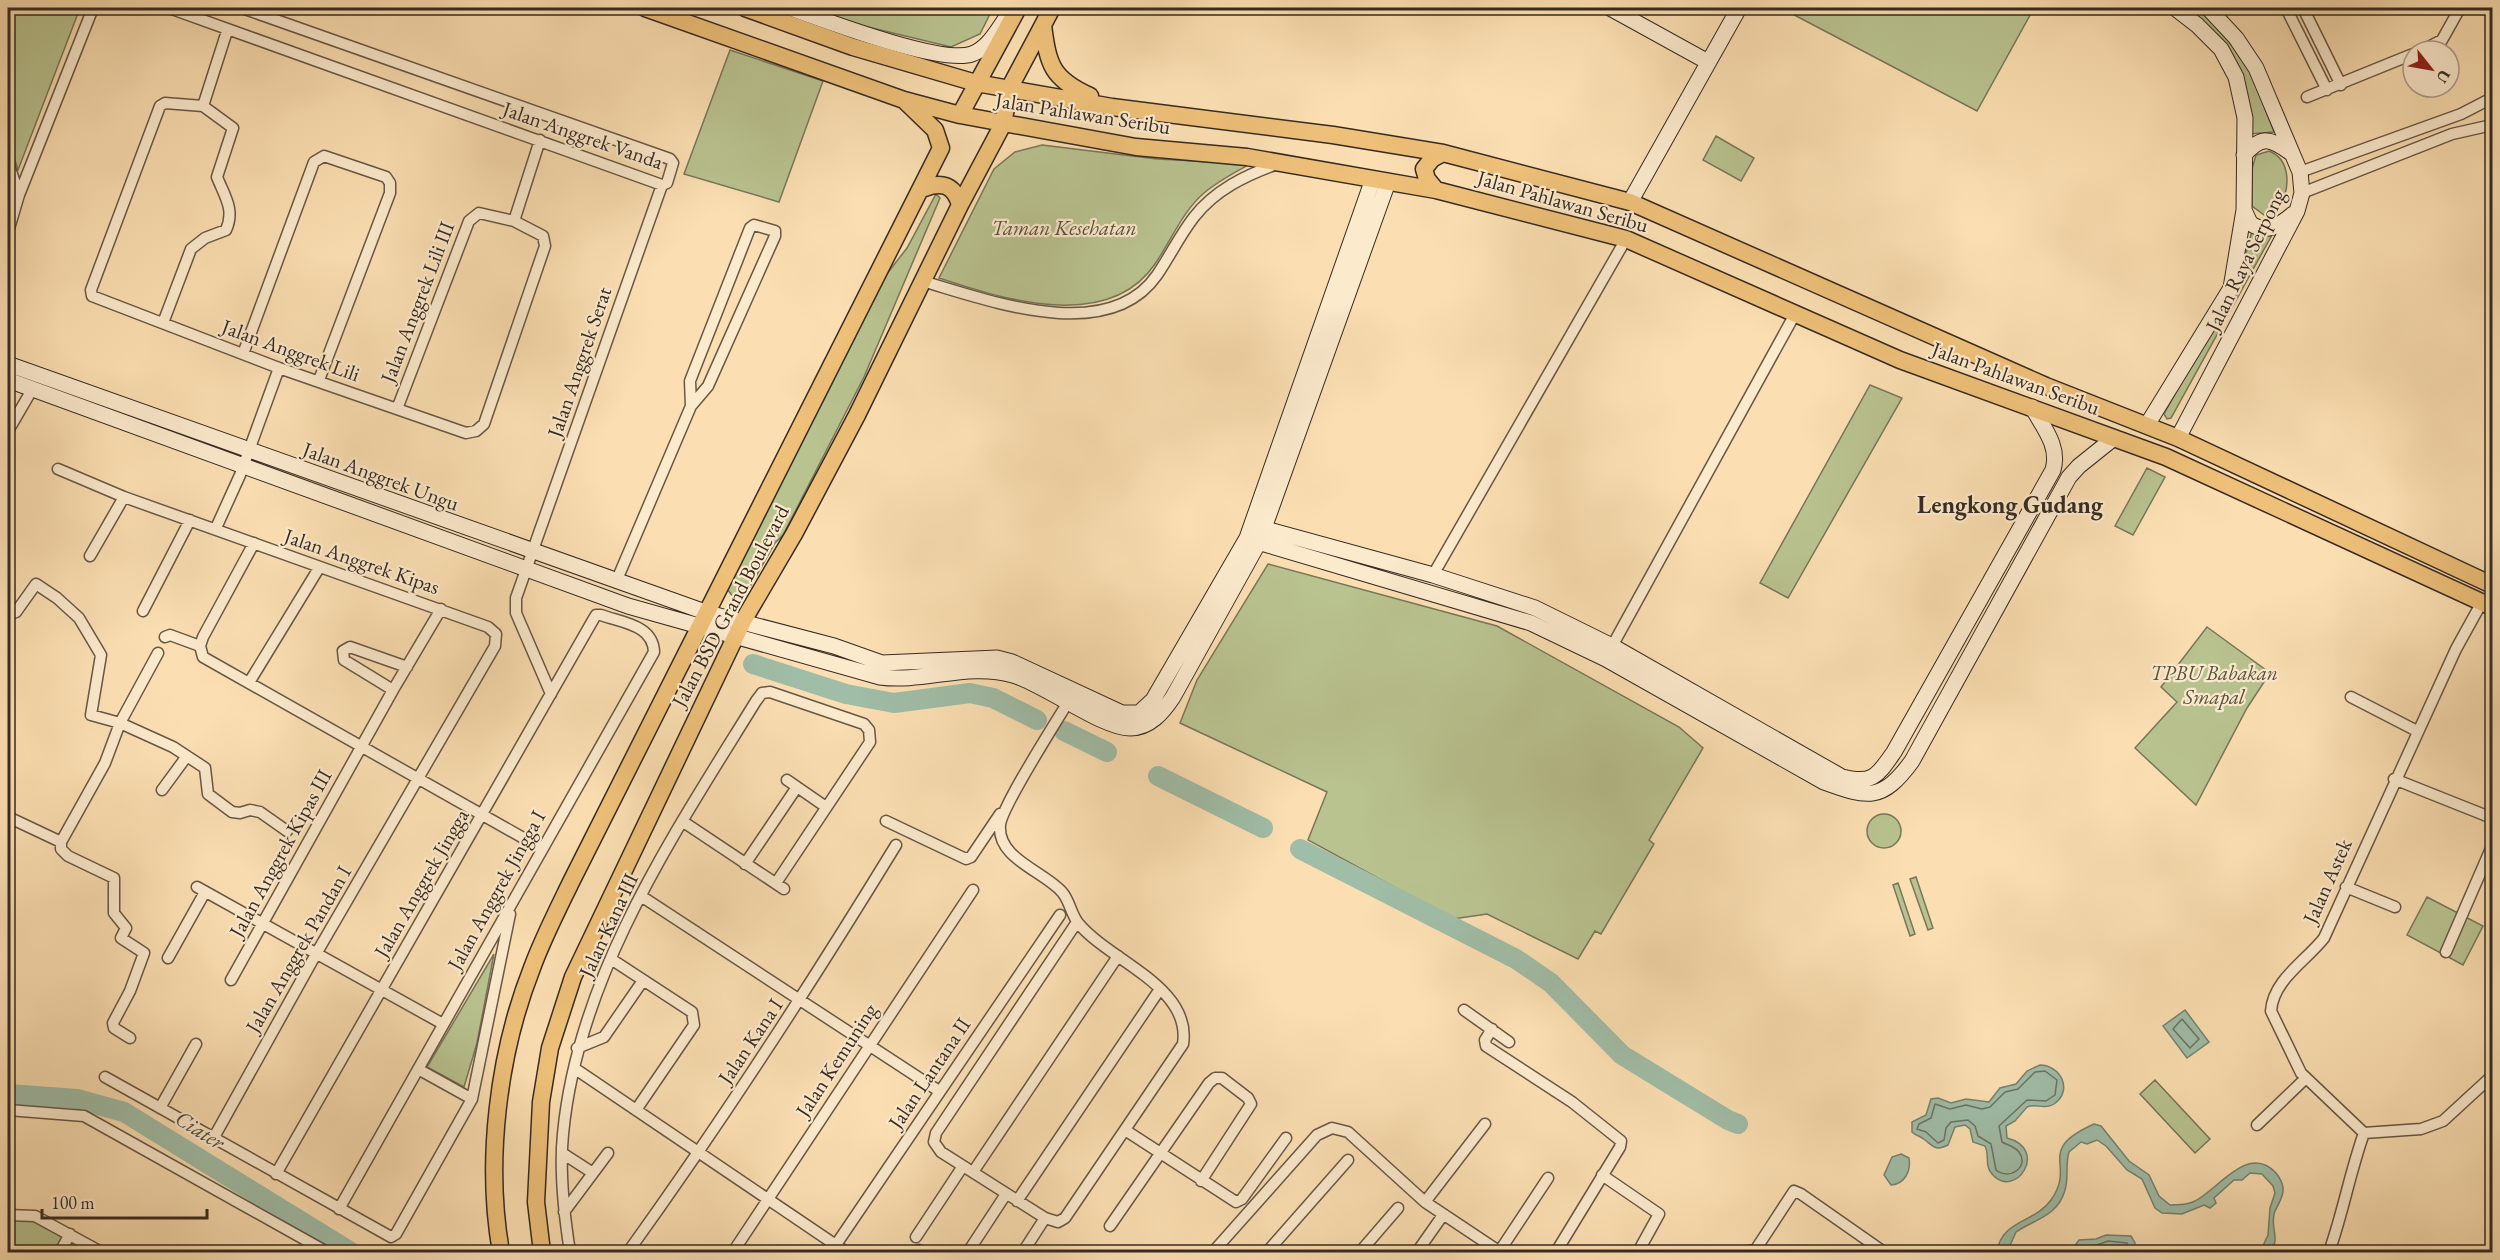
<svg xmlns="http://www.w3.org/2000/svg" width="2500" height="1260" font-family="'EB Garamond',serif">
<rect width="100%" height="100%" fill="#fbdfb2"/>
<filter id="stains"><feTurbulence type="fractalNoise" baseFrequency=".00333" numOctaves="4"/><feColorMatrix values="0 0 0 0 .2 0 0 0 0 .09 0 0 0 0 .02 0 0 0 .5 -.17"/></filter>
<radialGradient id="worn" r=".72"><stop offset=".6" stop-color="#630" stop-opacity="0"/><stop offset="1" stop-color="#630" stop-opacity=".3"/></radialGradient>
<path fill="#b9c390" stroke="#787659" stroke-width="1.5" d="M14,8H80L18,170L8,138V10Z
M804,8H993L980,34L951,47L843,21Z
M1781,8H2034L1977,111Z
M2186,8H2200L2216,24L2250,70L2274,132L2249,134L2245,99Z
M730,50L823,81L779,202L684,174Z
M1716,136L1754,158L1741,181L1703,160Z
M1042,145L1157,159L1250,164C1234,173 1218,181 1204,193C1182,212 1171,241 1155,264C1108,333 1002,299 939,278L994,169L1015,152Z
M2269,151C2292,160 2290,190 2279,208L2264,215L2252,206V169L2256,155Z
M936,194L940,198L864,377L783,535L775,543L746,594L742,597H733L728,590L729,585L886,275L907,248Z
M2252,231L2263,236L2272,235L2171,418L2167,419L2164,414L2239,278Z
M1870,385L1902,398L1788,598L1760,583Z
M2147,468L2165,477L2133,535L2115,526Z
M1268,564L1497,626L1679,727L1703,748L1649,840L1654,844L1601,934L1595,931L1578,959L1487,914L1453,919L1308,840L1327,792L1180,723L1197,680Z
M2207,627L2270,673L2247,708L2196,805L2135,748L2177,702L2161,687Z
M1867 831a17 17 0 1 1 34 0a17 17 0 1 1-34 0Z
M1916,877L1933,928L1928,930L1910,879Z
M1898,883L1915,934L1910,936L1893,885Z
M2427,897L2483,926L2463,965L2407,935Z
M494,954L477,1043L464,1087L427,1067Z
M2155,1080L2210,1139L2195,1153L2140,1094Z
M10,1220L34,1221L66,1238L57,1252H9Z"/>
<path fill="#a0bda7" stroke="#768272" stroke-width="1.5" d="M2185,1010L2209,1042L2187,1058L2163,1026Z
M2040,1065C2060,1065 2074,1090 2054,1104C2045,1110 2036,1103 2027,1107L2015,1121L2006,1126L2007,1138C2050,1149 2015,1201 1992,1174C1984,1165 1990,1155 1985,1146L1973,1142L1970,1129L1965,1125L1955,1127L1948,1145C1936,1151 1934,1147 1925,1140C1921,1136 1916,1136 1912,1132V1122L1926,1115L1931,1099L1938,1098L1951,1103L1966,1099L1989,1102L2000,1088L2016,1084L2027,1071Z
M2094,1124L2101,1126L2129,1161L2149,1175L2159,1196L2170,1205C2177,1205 2186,1205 2193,1202C2217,1192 2247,1142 2276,1173C2288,1188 2283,1196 2275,1211C2269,1224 2280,1237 2272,1251L2242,1252L2261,1250L2268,1235L2270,1208L2275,1193L2273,1186L2262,1174L2250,1173L2242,1180H2234L2214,1198L2216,1203L2210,1208L2204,1205L2182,1214L2162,1213L2155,1208L2142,1179L2127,1170L2106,1146L2097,1140L2087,1144L2081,1142L2069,1152C2065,1164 2069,1178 2065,1190C2058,1216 2035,1219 2016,1232L2007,1252H1997C2001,1220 2035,1223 2051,1200C2077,1164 2034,1151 2094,1124Z
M1901,1154L1909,1158C1911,1171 1905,1184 1891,1185L1884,1175L1892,1157Z
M2106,1235L2131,1236L2135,1243L2134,1252H2070L2079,1240L2096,1239Z"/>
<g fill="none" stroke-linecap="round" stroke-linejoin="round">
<path stroke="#6b7464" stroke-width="1.5" d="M2182,1019L2199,1039L2190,1048L2173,1029Z
M2045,1071L2057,1080L2055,1095L2046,1101L2027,1100L1999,1126L2002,1142C2007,1145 2014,1146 2019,1152C2030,1167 2009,1181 1996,1170L1991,1144L1978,1136L1975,1126L1968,1120L1951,1122L1946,1128L1944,1140L1938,1143L1926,1132L1917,1129L1919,1124L1931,1118L1935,1104L1950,1109L1966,1105L1982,1109L1990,1107L2005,1092L2018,1089L2035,1072Z
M2077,1252L2082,1246L2097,1245L2108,1241L2127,1243L2129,1252"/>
<path stroke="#a0bda7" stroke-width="20" d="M753,664L846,694L894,703L970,693L993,698L1037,720
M1064,731L1107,752
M1158,776L1263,828
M1300,849L1516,959L1551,983L1622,1055L1728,1120L1738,1124
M8,1094L77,1099L124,1112L351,1252"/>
<defs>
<path id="street" d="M169,8L662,185L667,183L673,163L670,159L242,8
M2286,8L2327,90
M2303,8L2341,85
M227,31L203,106L165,103L160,106L91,290L92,296L279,368L466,433L476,431L484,424L545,246L543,236L514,221L540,140
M2421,51L2442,40L2460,8
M2307,97L2413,54
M8,162L19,195
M2300,172L2461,114L2492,98
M2302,193L2452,134L2492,125
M8,232L19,195L93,8
M922,281C988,300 1108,346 1157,275C1170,256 1180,235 1194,217C1215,190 1246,175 1277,164
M163,323L191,249L205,238L226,230C235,210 225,197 217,177L233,128L203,106
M243,354L314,162L324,156L386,177L390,183V193L319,380
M397,409L469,221L479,213L514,221
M8,431L33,388
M58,469L124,497L488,627L496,634L495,646L316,954L213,1139
M216,528L240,475L279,368
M254,543L203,637L200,646L203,657L541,848
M90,556L124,497
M1433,575L1626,239
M616,582L691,406L708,386L775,236V231L754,225L750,228L690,381L691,406
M143,611L190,520
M8,615L16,612L36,584L57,598L79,618L101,655L91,715L120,723L105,763L61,842V849L68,856L114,878V913L126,928L121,938L144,953L130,991L113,1023L114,1028L130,1038
M165,637L170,635L200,646
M1610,650L1795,314
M158,653L120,723L173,747L205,768L208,794L232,812L240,813L250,810L260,812L287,831
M250,681L319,568
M393,690L344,660L343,651L350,647L407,667
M551,694L516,613V598L662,185
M2351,697L2417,731
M1068,702C1055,724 1002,806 1000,825C997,859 1044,871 1062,892C1070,901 1071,915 1079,924C1110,961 1192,987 1183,1044L1065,1218L1058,1222L1045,1218L941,1152L934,1142L936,1133L1077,922
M2394,779L2492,818
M787,780L826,807
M162,790L187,756
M8,817L61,842
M682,821L784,889
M886,821L966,859L971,857L1000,814
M745,864L797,787
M197,887L443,1024
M2346,887L2395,907
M641,896L939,1091
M2446,952L2492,846
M168,958L205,892
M611,959L692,1012L694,1025L636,1110
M231,980L393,690L441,609
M1464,1010L1509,1042
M1492,1029L1485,1040L1486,1046L1572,1102L1621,1141L1620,1147L1556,1252
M577,1048L604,1037L642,982
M574,1068L846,1252
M418,1069L472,1099
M105,1077L391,1237L396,1234L472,1099L510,914
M160,1108L196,1044
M8,1110L84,1116L327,1252
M2257,1125L2306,1078
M1125,1130L1236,1202L1242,1199L1286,1138
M2364,1133L2421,1129L2443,1121L2492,1076
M562,1153L593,1173
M973,1172L1118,956
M276,1174L593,620L596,615H601C623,623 653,625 654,652L339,1209
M1602,1175L1659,1214L1638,1252
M1017,1201L1160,989
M1425,1202L1485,1124
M564,1212L608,1153
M8,1215L35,1216L101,1252
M1110,1226L1209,1083L1215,1078H1222L1248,1098L1251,1104L1201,1181
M916,1237L963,1166
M60,1252L70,1234
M570,1252C564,1214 559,1173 563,1134C578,975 674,834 756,701L762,693L770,692L864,724L869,730L870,742L776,883
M628,1252C723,1120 811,984 896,845
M733,1252L973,890
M831,1252L1060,915
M917,1252L919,1250
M968,1252L1006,1194
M1023,1252L1045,1218
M1213,1252L1317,1135L1332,1128L1348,1132L1425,1202L1500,1252
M1267,1252L1348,1160
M1360,1252L1398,1208
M1417,1252L1443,1215
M1499,1252L1548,1178
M1745,1252L1756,1249L1794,1191L1801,1194L1884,1252
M2329,1252C2343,1213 2350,1172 2364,1133L2301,1073L2271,1011C2273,980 2306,961 2324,938L2456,649L2482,602"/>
<path id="secondary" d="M790,8C824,20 941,65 972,54C988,48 997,31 1006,18
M1610,8L1708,62
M2244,155C2262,135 2270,138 2291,153
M1630,202L1739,8
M2244,210L2250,223C2266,235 2280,225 2293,214
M8,364L708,613L834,646L882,663L997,658L1012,662L1122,713H1139L1153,700L1247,538L1373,179
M8,380L628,606L880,677C924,683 968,662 1013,675C1044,684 1102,728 1130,728C1150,728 1163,712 1173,697L1259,542L1388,182
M2147,425L2231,288L2244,210L2245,118L2236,77L2221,49L2197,25L2175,8
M2178,438L2297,211L2302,193L2300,172L2256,68L2236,38L2208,8
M1254,526L1433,575L1535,608L1612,646L1842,777C1873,785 1878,775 1894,752L2053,470C2060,446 2043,427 2032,407
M1251,540L1531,623L1606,659L1824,782C1868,798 1882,802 1912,761L2069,477L2079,466L2114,438"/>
<path id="primary" d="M645,8L904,100L960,115L1136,147L1247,157L1436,190L1626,239L1900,360L2166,457L2492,607
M745,8L853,47L976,83L1112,107L1333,135L1443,153L1630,202L2046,386L2178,438L2492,585
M1043,25C1048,65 1052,79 1090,96
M960,115L1018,8
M922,189C941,181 954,184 960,205
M1436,190L1427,179L1424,169L1432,159L1443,153
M501,1252C485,1162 498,1054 532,968C543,938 558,909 572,880L941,148L935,130L906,102
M542,1252L536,1202L541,1102L550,1048L573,977L743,621L794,534L857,415L960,205L1003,124L1010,87L1052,8"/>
</defs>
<use href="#street" stroke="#675746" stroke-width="13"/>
<use href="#secondary" stroke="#362a22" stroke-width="17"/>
<use href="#primary" stroke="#362a22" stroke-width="19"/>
<use href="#street" stroke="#fceacd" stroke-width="10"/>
<use href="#secondary" stroke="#fceacd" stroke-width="15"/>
<use href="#primary" stroke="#eec079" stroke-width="16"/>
</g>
<g text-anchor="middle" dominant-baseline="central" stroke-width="4.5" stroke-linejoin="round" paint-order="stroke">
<g font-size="21" fill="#362a22" stroke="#fceacd">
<text transform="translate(1083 113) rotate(9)">Jalan Pahlawan Seribu</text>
<text transform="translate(583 135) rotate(19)">Jalan Anggrek Vanda</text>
<text transform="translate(1563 201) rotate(16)">Jalan Pahlawan Seribu</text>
<text transform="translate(2245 260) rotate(-64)">Jalan Raya Serpong</text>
<text transform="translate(417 302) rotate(-69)">Jalan Anggrek Lili III</text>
<text transform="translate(291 350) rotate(20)">Jalan Anggrek Lili</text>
<text transform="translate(579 362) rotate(-71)">Jalan Anggrek Serat</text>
<text transform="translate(2016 378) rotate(20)">Jalan Pahlawan Seribu</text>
<text transform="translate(381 476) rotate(20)">Jalan Anggrek Ungu</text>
<text transform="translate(362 561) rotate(19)">Jalan Anggrek Kipas</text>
<text transform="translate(730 606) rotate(-62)">Jalan BSD Grand Boulevard</text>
<text transform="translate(280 853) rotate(-61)">Jalan Anggrek Kipas III</text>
<text transform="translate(2327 881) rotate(-66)">Jalan Astek</text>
<text transform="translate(421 883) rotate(-60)">Jalan Anggrek Jingga</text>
<text transform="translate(496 890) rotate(-61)">Jalan Anggrek Jingga I</text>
<text transform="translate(608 925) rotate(-65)">Jalan Kana III</text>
<text transform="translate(298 949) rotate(-60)">Jalan Anggrek Pandan I</text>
<text transform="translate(750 1041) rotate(-56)">Jalan Kana I</text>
<text transform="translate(836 1060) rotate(-57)">Jalan Kemuning</text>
<text transform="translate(929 1073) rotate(-56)">Jalan Lantana II</text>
</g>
<g font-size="21" font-style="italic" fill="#57503e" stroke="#fceacd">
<text x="1064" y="227">Taman Kesehatan</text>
<text x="2214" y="672">TPBU Babakan<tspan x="2214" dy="24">Smapal</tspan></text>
</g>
<g font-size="22" font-style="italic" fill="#504f43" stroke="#fceacd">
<text transform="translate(200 1130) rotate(32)">Ciater</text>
</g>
<g font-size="24" font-weight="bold" fill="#362a22" stroke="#fceacd">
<text x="2010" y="504">Lengkong Gudang</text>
</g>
</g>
<rect width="2500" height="1260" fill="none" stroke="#fbdfb2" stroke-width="30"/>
<rect x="9" y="9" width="2482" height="1242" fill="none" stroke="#362a22" stroke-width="3"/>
<rect x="15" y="15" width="2470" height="1230" fill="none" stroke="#362a22" stroke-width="1.5"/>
<g transform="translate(2431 69) rotate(121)"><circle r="28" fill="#fceacd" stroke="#ad9d89" stroke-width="1.5"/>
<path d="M0-4.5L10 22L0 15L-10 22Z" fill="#8f2418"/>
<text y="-9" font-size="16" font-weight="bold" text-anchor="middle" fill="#362a22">U</text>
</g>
<path d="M42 1209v9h165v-9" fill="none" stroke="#362a22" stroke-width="3"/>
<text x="51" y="1209" font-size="18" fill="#362a22" stroke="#fceacd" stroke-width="4.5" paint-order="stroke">100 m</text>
<rect width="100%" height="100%" filter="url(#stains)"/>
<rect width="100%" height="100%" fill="url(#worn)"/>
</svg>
